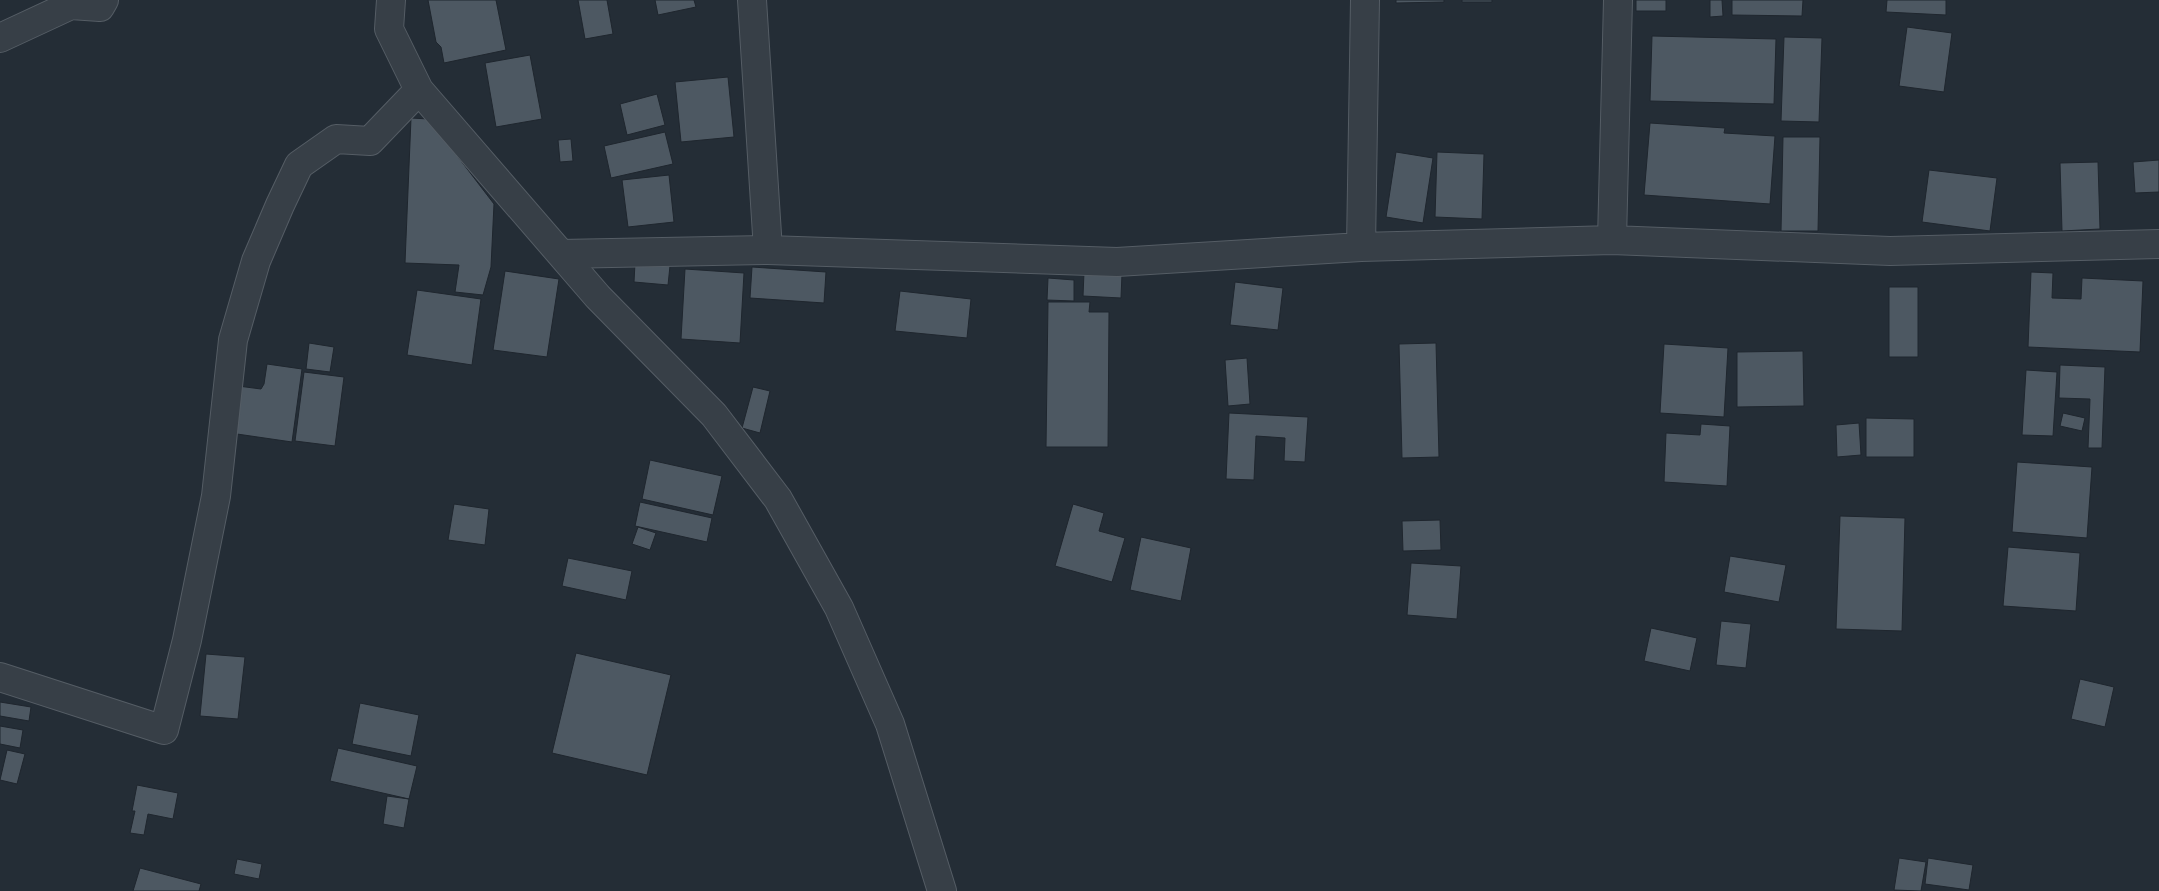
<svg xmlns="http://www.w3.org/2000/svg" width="2159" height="891" font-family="Raleway,sans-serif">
<rect width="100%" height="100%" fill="#242d36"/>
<path fill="#4d5862" stroke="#1f262e" d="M428,0H496L506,50L444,63L441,47L436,42Z
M578,0H607L613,34L585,39Z
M655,0H694L696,7L658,15Z
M1396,0H1444V2L1396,3Z
M1462,0H1492V2H1462Z
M1636,0H1666V11H1636Z
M1710,0H1722L1723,16L1710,17Z
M1732,0H1803L1802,16L1732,15Z
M1887,0H1946V15L1886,12Z
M1907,27L1952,33L1944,92L1899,86Z
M1652,36L1776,39L1774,104L1650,101Z
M1784,37L1822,38L1819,122L1781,121Z
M530,55L542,119L496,127L485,63Z
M728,77L734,137L681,142L675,82Z
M657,94L665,125L627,135L620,104Z
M411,118L429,119L494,204L491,267L483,295L455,292L459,265L405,263Z
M1650,123L1725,128L1724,133L1775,136L1770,204L1644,195Z
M665,132L673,164L611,178L604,146Z
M1783,137H1820L1818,231H1781Z
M571,139L573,161L560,162L558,140Z
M1396,152L1433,158L1423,223L1386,217Z
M1437,152L1484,154L1482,219L1435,217Z
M2159,160V192L2135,193L2133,162Z
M2098,162L2100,229L2062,231L2060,163Z
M1929,170L1997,178L1990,231L1922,222Z
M669,175L674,222L628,227L622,180Z
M635,263L670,266L668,285L634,282Z
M752,267L826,272L824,303L750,298Z
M685,269L744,273L740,343L681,339Z
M505,271L559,279L547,357L493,350Z
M1084,272L1122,274L1121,298L1083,296Z
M2031,272L2053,273L2052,298L2081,299L2082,278L2143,281L2140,352L2028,347Z
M1048,278L1074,280V301L1047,300Z
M1235,282L1283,288L1278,330L1230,325Z
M1889,287H1918V357H1889Z
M417,290L481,299L472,365L407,355Z
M900,291L971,299L967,338L895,331Z
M1048,302H1090L1089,312H1109L1108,447H1046Z
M309,343L334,347L330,372L306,369Z
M1436,343L1439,457L1402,458L1399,344Z
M1664,344L1728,348L1724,417L1660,413Z
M1803,351L1804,406L1737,407V352Z
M1247,358L1250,404L1228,406L1225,360Z
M267,364L302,369L292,442L230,433L238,386L261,389L264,384Z
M2060,365L2105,367L2102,448H2088L2090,399L2059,398Z
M2026,370L2057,372L2053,436L2022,435Z
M304,372L344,377L335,446L295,441Z
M753,387L770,391L760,433L742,428Z
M1229,413L1308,417L1305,462L1284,461L1285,438L1256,436L1254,480L1226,479Z
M2063,413L2085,418L2082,431L2060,426Z
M1866,418L1914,419V457H1866Z
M1859,423L1861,455L1837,457L1836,425Z
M1701,424L1730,426L1727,486L1664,482L1666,433L1700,435Z
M650,460L722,476L713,515L642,499Z
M2017,462L2092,467L2087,538L2012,532Z
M640,502L712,518L707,542L635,526Z
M454,504L489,509L485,545L448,540Z
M1073,504L1104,513L1099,531L1125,538L1112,582L1055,566Z
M1840,516L1905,518L1902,631L1836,629Z
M1440,520L1441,550L1403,551L1402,521Z
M638,527L656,533L650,550L632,544Z
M1141,537L1191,548L1181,601L1130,590Z
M2008,547L2080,553L2076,611L2003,606Z
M1730,556L1786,565L1779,602L1724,592Z
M568,558L632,571L626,600L562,586Z
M1411,563L1461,566L1457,619L1407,615Z
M1721,621L1751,624L1746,668L1716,665Z
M1651,628L1697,638L1690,671L1644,661Z
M576,653L671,675L647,775L552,753Z
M206,654L245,657L238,719L200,716Z
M2080,679L2114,687L2105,727L2071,719Z
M0,702L31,707L29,721L0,716Z
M360,703L419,715L411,756L352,744Z
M0,726L23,730L20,748L0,744Z
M338,748L417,766L409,799L330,781Z
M7,750L25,754L17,784L0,780Z
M137,785L178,793L173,819L148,814L144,835L130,833L135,811H132Z
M387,796L409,799L404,828L383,824Z
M1899,858L1926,862L1921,891L1894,890Z
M1928,858L1973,865L1969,890L1925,884Z
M237,859L262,864L259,879L234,874Z
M140,868L201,884L199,891H133Z"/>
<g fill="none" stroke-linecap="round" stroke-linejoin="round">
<defs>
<path id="minor" d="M391,0L389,29L419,90L598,297L714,415L778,499L839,608L890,724L942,891
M752,0L768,250
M0,38L71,5L100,7L104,0
M1612,240L1618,0
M1361,247L1365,0
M561,254L768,250L1117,262L1361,247L1612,240L1890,251L2159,244
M0,677L164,730L187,640L216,496L233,340L256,261L280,205L299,165L336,139L370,141L419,90"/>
</defs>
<use href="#minor" stroke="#555d65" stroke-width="30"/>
<use href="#minor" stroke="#373f47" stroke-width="28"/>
</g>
</svg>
